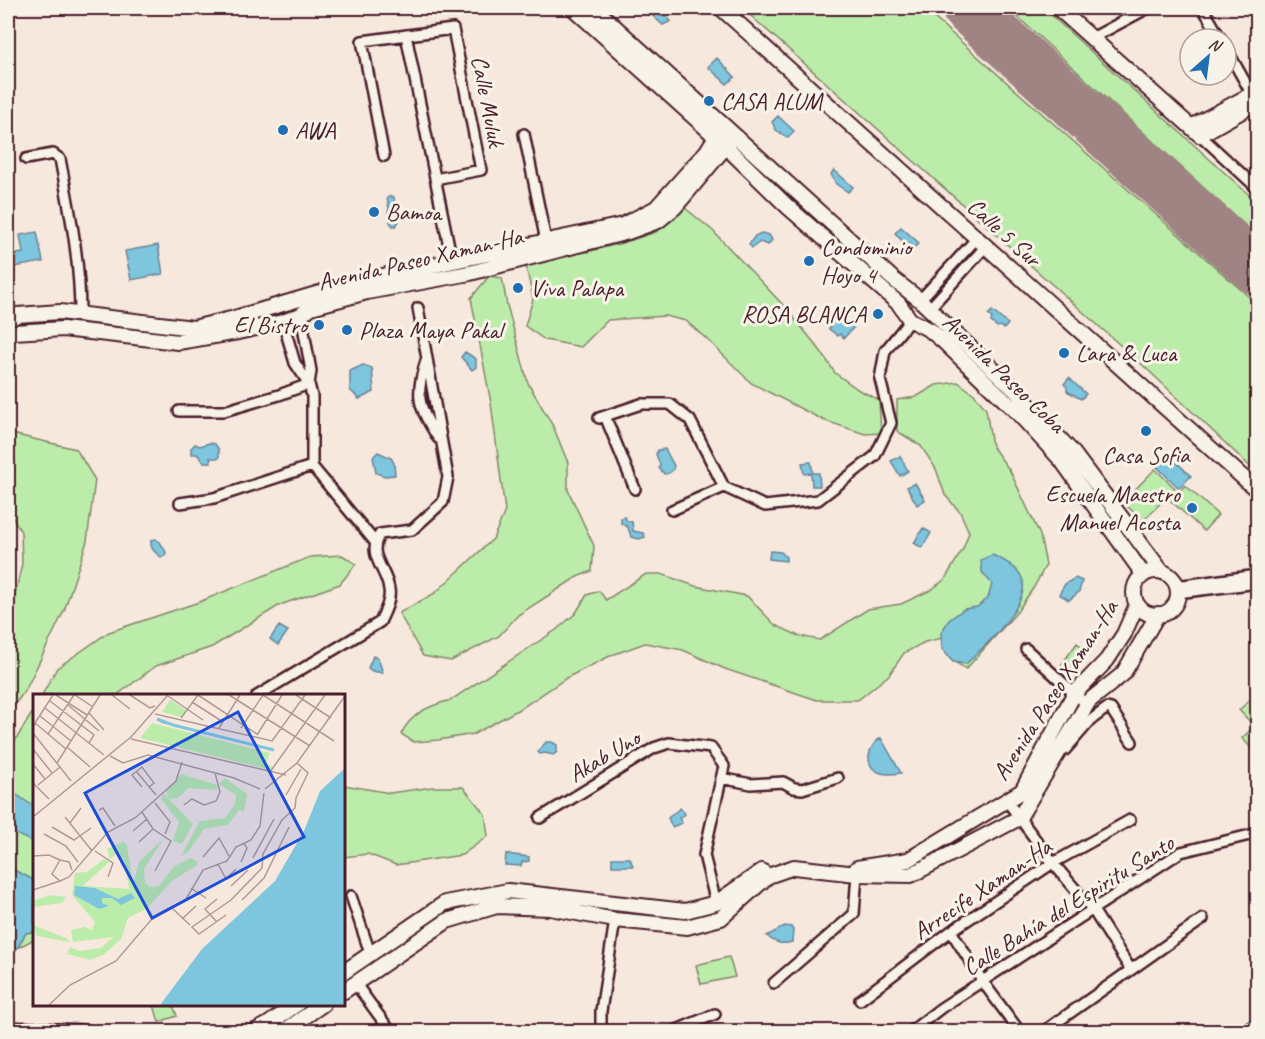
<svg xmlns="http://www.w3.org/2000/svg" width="1265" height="1039" font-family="Caveat,sans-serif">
<rect width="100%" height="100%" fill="#f7e8dd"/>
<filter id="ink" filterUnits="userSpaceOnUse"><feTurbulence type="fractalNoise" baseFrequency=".0167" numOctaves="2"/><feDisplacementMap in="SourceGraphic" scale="12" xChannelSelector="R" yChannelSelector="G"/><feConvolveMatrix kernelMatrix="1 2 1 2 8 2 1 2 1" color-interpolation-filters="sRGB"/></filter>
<g filter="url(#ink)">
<path fill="#bcecaa" stroke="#83866a" stroke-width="1.5" d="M742,8H923L1257,304V473L1148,370Z
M1008,8H1043L1257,202V231L1254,234Z
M685,208L712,230L785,307L820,350L835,373L859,390L879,400L881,433L865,434L823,420L751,383L711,343L686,321L665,316L608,320L581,347L545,340L525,326L533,299L526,266L554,257L587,252L622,243L656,232Z
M489,276L502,278L507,305L528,383L553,426L568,463V490L594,546L592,571L577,577L518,615L499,636L451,661L423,656L399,613L435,593L493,539L505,511L491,403L471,298Z
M958,382L974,394L986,409L992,446L1010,471L1040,535L1046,565L1034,587L1017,612L966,669L950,659L942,638L925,642L904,653L889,675L858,700H817L725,669L683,650L645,643L612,655L568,677L523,707L474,734L438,740L414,742L401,734C412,713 428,706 451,700L556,630L575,614L587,595L599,591L606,600L646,574H661L695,586L747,596L775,625L799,636L820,640L868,609L901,604L931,590L945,579L963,549L969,532L960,512L945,495L936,469L921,446L897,431V400L916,397L936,385Z
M8,433L76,449L95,480L87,541L64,611L26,689L8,714V626L22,564L21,532L8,509Z
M1155,469L1175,488L1143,521L1123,502Z
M1185,485L1218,515L1204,531L1171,501Z
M342,555L356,564L340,584L280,605L212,647L156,666L117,695H42L57,668L109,632L199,602L310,557Z
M1077,643L1087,651L1071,672L1061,665Z
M1257,694V720L1253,725L1239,710Z
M34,710V939L8,953V752Z
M1257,724V746L1253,750L1242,738Z
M344,785L390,793L433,787H463L485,814L488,836L462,855L396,865L368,854L344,857Z
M729,957L735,977L701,984L696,965Z
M154,1005H173L177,1016L159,1022Z"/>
<path fill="#7dc6de" stroke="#698396" stroke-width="1.5" d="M648,8H656L671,21L663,25L646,10Z
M717,58L735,77L727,84L708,67Z
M778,116L794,131L788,138L776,130L772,122Z
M834,170L853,187L848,192L836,184L831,174Z
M390,196L394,197L396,217L399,221L396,226H393L390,222L391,218L388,213L389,208L387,198Z
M901,227L919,243L914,248L909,243H904L895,233Z
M37,232L43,262L8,268V241L10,255L23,253L20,235Z
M761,233L769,235L772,240L768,245L760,242L752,248L749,244L755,236Z
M158,245L163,274L131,280L125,251Z
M992,311L1008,324L1004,329L1001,326L997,327L991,322L992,318L988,315Z
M838,313L854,327L844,338L840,334L838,336L829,329L831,326L830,323Z
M465,352L476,359V367L472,370L461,357Z
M363,365L372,368L374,392L359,399L350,390V371Z
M1069,378L1086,394L1081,399L1067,391V387L1064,384Z
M209,443L215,444L219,450V458H210L211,462H204L197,454H191V448L195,444L200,446Z
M665,449L674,466C673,472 670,474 664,474L659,468L660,465L656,454L658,450Z
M378,452L391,458L394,463L395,475L385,476L376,473L373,457Z
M1169,455L1191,476L1179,488L1157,467Z
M900,456L908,471L900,476L891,461Z
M811,462L813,473H819L820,486H812L811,473L804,474L802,463Z
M915,483L925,500L917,505L907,487Z
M625,517L627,521L632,522L633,531L643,533L645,537L639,539L631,537L628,527L621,523V518Z
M923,528L931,533L922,548L914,543Z
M155,539L160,542L166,552L165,556L161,557C154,551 150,549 151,540Z
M770,551L781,552L786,557V561L769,559Z
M992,555C1004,560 1020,568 1023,581C1028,607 983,648 966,664L953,662L942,649L941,633L949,620L964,609L977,607L988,598L992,584L982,572L981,560Z
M1075,578L1082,581L1079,592L1069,600L1059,594L1065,584Z
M279,626L288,631L278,645L270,639Z
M373,656L378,658L383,673L372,671L368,668Z
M881,738L901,773C895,774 887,775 881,773C863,767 867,746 881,738Z
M546,742H552L557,745V752L553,755L545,753L540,754L538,752Z
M14,793L30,804L34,803V847V842C2,830 7,829 8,797Z
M680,808L685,814L679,818L682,823L672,827L668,818Z
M506,854L529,857V861L522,862L521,866L505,865Z
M612,858H630L633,866H612Z
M14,870L32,879L34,888V932L26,933L16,950L8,951V877Z
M785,926L791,927L793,930L792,942C782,945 775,943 767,936Z
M1257,1016V1031H1230Z"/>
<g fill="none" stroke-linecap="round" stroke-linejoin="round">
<path stroke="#a08484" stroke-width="51" d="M967,8L1258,270"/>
<defs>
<path id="street" d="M1203,8L1221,39
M406,35L452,261
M1092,38L1148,8
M1226,48L1254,98
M524,134L546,241
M1200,135L1258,189
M384,156L362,41L453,29L481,170L435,179
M26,159L53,154L60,159C70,211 80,261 80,314
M920,300L977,238
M929,309L986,246
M301,315L311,371L309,384L312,396V466L375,542
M283,322L295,363L309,384
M426,361C414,397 419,407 438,438
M179,411H224L279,395L309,384
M605,416L635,489
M599,418L641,404H670L690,420L724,487L765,506L818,500L875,456L891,423L880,379L885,351L910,320
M180,503L214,498L312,466
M672,510L724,487
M1176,586L1258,575
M1177,593L1258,583
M1026,649L1087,705
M257,696L380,622C385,611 391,600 389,589C386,568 366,555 380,534L412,530L443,502L448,477L418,308
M1065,750L1091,720L1107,708L1111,709L1132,742
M721,778L751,784L783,782L794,788L802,789L838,778
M1007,801L1053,863L1093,910L1131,970
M540,818L654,748L669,743L711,748L724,766L704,855L716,903
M351,896L369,950V955
M951,931L983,982L1020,1032
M355,983L391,1032
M774,983L854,914L857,874
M860,1000L951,931L1053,863L1130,820
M601,1032V1011L615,920
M672,1032L715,1014
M910,1032L941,1008L1181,852L1258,833
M1043,1032L1203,919"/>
<path id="secondary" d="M573,8L715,136L788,207L899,304L910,320L930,330L942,340L1018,413L1062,461L1143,574
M594,8L893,279L920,300L1016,391L1073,453L1162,572
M721,8L1258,491
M1058,8L1200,135L1258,102
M1191,127L1258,91
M8,319L17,315L60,312L193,328L235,318L364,280L623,225L656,208L707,151L720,130
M8,335L14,332L63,329L178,342L238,332L283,322L301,315L311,307L367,292L470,273L628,232L658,221L675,207L731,140
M1134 593a22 22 0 1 1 44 0a22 22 0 1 1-44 0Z
M857,868L908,860L1022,791L1074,694L1107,660L1124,634L1137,604
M344,972L445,903L508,891L685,911L716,903L762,871
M344,991L447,921L497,906L550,908L615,920L687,927L721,918L768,876L794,867L857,874L911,875L1019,818L1089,701L1123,674L1158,614
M8,1029L82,1032
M253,1032L267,1025L297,1004
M283,1032L323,1004"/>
</defs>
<use href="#street" stroke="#4a1f2b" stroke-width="14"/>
<use href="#secondary" stroke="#4a1f2b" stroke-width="18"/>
<use href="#street" stroke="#f7f3e8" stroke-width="9"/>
<use href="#secondary" stroke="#f7f3e8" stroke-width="14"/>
</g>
</g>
<g fill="#1f6fb2" stroke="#f7f3e8" stroke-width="2">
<circle cx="709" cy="101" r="6"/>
<circle cx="283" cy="130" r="6"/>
<circle cx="374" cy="212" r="6"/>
<circle cx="809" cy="261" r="6"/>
<circle cx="518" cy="288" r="6"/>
<circle cx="878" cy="314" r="6"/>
<circle cx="319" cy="325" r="6"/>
<circle cx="347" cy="330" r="6"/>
<circle cx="1064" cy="353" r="6"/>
<circle cx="1146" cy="431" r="6"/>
<circle cx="1192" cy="508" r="6"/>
</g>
<g text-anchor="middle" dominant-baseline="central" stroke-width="6" stroke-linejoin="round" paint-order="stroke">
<g font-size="24" fill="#4a1f2b" stroke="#f7f3e8">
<text transform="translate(488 101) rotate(79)">Calle Muluk</text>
<text transform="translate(1004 232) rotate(42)">Calle 5 Sur</text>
<text transform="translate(420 259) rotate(-13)">Avenida Paseo Xaman-Ha</text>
<text transform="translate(1004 373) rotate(44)">Avenida Paseo Coba</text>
<text transform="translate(1055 690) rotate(-57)">Avenida Paseo Xaman-Ha</text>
<text transform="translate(604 756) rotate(-31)">Akab Uno</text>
<text transform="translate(982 889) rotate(-34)">Arrecife Xaman-Ha</text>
<text transform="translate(1068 905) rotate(-32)">Calle Bahía del Espiritu Santo</text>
</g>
<g font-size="24" fill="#4a1f2b" stroke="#f7f3e8" text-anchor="start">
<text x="721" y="101">CASA ALUM</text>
<text x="295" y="130">AWA</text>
<text x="386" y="212">Bamoa</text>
<text x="821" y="247">Condominio<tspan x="821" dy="28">Hoyo 4</tspan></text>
<text x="530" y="288">Viva Palapa</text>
<text x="866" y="314" text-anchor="end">ROSA BLANCA</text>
<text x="307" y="325" text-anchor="end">El Bistro</text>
<text x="359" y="330">Plaza Maya Pakal</text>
<text x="1076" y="353">Lara &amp; Luca</text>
<text x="1146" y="455" text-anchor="middle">Casa Sofia</text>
<text x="1180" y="494" text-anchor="end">Escuela Maestro<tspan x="1180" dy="28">Manuel Acosta</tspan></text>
</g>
</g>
<g transform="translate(33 694)">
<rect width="312" height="312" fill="#f7e8dd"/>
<path d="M137,6L153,16L148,23L129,18ZM119,29L237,59L233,69L241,74L238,76L107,44ZM148,80L184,91V96L155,94L145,104L136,105L133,97ZM192,84L214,100L211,118L206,116L195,131L171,135L156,157L148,162L167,127L192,124L202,110L203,101L186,90ZM131,100L160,130L149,150L140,147L146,128L128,105ZM131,144L111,175L112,189L117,193L126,192L140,173L158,164L165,168L163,172L140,186L114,214L95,224L88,245L70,261L57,266L34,260L37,253L46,257L68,254L80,243L40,248L38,236L52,233L59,236L62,228L39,201L42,179L54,178L71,165L76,168L50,192L96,195L91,165L84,159L77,165L74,155L90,148L94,151L100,190L106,168ZM18,201L33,203L29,209L0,213V207ZM0,231L35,245L36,248L4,242Z" fill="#bcecaa"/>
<path d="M312,74V311H127L169,255L242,187L271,137L287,97ZM42,192L62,194L85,205L98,199L102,204L88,211L79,204H69V209L76,212L66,215L41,201Z" fill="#7dc6de"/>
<path fill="none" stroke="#7dc6de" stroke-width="3" d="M132,29L124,25L140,31M140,31L241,56"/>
<path fill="none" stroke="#b29896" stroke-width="1.5" d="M23,1L54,21M42,1L60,13M79,1L97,15M97,1L117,14L122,12M165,1L224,40M196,1L277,52M230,1L301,47M263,1L298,24M135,2L170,26M17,7L61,41L56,49M159,8L190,28M35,11L66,37M12,14L71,61M56,19L71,36M122,20L239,47L272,1M7,22L38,47M148,24L165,1M2,29L33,55M0,32L20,1M186,34L207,1M208,34L230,1M0,39L38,87M15,40L41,1M224,41L249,1M98,45L253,81M34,53L57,73M0,55L19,79M77,62L90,69L115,61L201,84L227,95M24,69L67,1M0,70L12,85M103,77L123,101M237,78L292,1M0,89L16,105M5,91L27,73M109,93L99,81L109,73L121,89L116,93M232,95L264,69L312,2M253,101L268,75M122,109L137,128L132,140M151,111L159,105L171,111L183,107L187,98L182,79M66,116L70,114L82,132M109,118L120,135L138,147L122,177M0,123L98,43L135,1M32,123L59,157M37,129L48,114M19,133L41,146L58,134M100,137L114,125M11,140L33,152L45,168M106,148L120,135M62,157L80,169L75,183M0,162L16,161L27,166M170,163L186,144L196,162M220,164L241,125M208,168L214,154L211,149M185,170L193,185L203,175M39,176L36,168L27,166L19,180L27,187L36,183L75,138L102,124L143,87L149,68M198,192L215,176M158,194L173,204M0,196L27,187M209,206L231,184L256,133M140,215L157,231M193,221L166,240L159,233L198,206L229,174L230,160L249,126L262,114L263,104L275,79L264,69M149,225L163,212M184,228L172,215L184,205M16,311L37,291L83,267L118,226L152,207L170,176L194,167L203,153L218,146L227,132L231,99"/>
<path fill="#1d4ed8" fill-opacity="0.15" stroke="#1d4ed8" stroke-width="3" d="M205,18L271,143L119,224L52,99Z"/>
<rect width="312" height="312" fill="none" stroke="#4a1f2b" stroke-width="3"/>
</g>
<rect width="1265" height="1039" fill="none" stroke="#f7f3e8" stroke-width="30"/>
<rect x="15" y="15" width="1235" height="1009" fill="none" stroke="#4a1f2b" stroke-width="2" filter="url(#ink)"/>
<g transform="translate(1208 57) rotate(28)"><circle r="28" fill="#f7f3e8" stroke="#b29e9c" stroke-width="1.5"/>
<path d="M0-4.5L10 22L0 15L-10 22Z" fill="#1f6fb2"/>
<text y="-9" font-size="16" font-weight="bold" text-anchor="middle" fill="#4a1f2b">N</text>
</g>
</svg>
